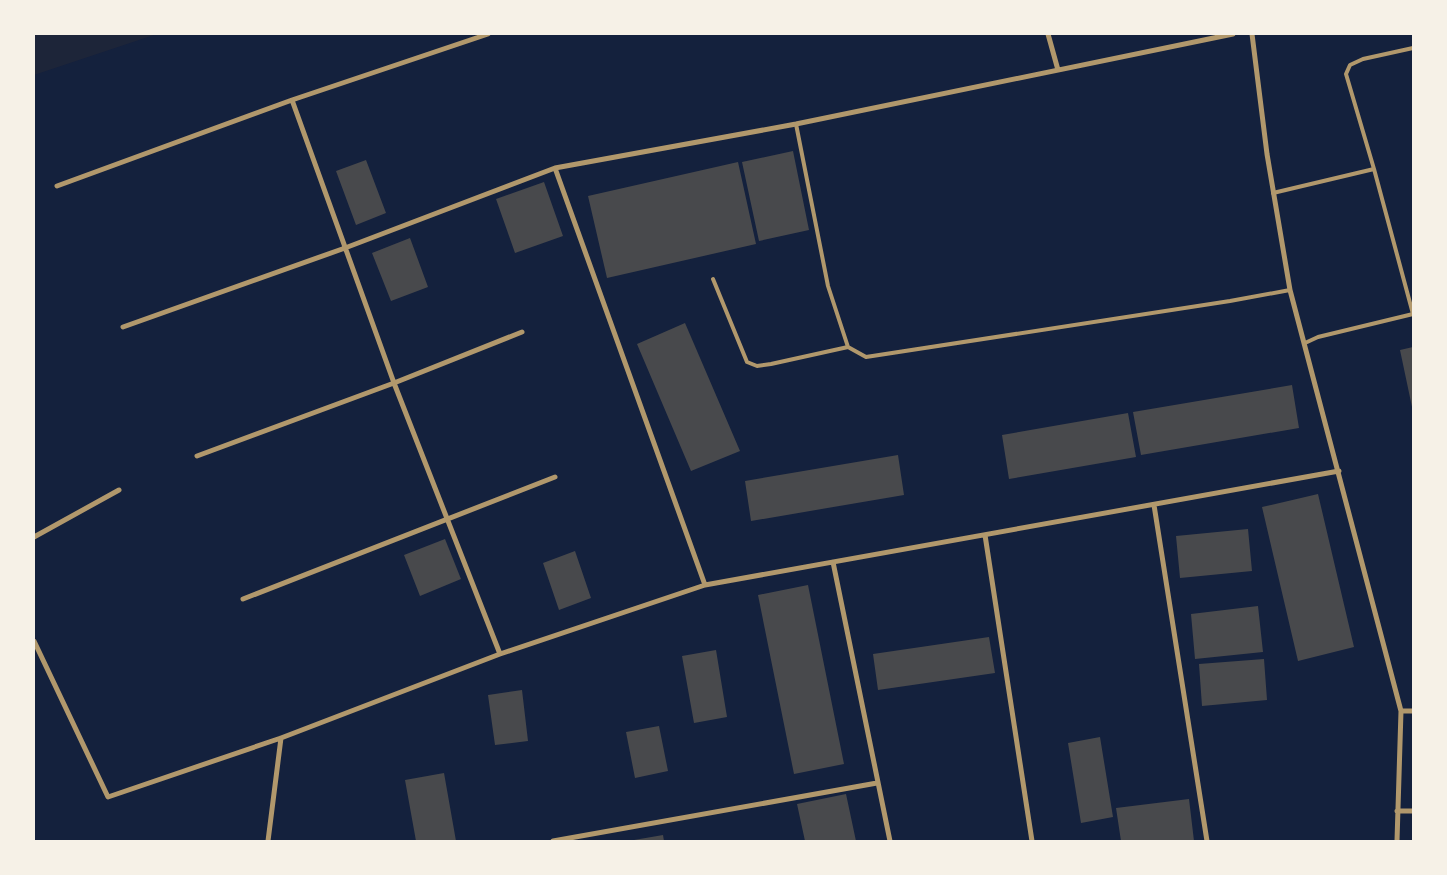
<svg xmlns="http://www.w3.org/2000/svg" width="1447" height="875" font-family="Commissioner,sans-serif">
<rect width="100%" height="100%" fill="#14213d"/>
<path fill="#1d2539" d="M34,34H157L34,75Z"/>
<path fill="#48494c" d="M793,151L809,230L759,241L742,162Z
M366,160L386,213L356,225L336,171Z
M738,162L756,244L607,278L588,196Z
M544,182L563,236L515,253L496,199Z
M410,238L428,287L391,301L372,253Z
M685,323L740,451L691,471L637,344Z
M1413,347V407H1412L1400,350Z
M1292,385L1299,428L1141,455L1133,412Z
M1128,413L1136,457L1009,479L1002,435Z
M898,455L904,495L751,521L745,481Z
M1318,494L1354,647L1298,661L1262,507Z
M1248,529L1252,571L1180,578L1176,536Z
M445,539L461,579L420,596L404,555Z
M575,551L591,598L559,610L543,563Z
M808,585L844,764L794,774L758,595Z
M1258,606L1263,652L1195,659L1191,614Z
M989,637L995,673L878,690L873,654Z
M716,650L727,717L694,723L682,656Z
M1264,659L1267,700L1202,706L1199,664Z
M522,690L528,741L495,745L488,695Z
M659,726L668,771L635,778L626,732Z
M1100,737L1113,817L1081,823L1068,743Z
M444,773L456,841H416L405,780Z
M846,794L856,841H805L797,804Z
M1189,799L1194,841H1121L1116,808Z
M663,835L664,841H634V840Z"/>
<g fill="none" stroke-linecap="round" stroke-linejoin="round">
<path stroke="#b1986c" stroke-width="4" d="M796,124L828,286L848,347L866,357L1230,301L1290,290
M1374,169L1346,74L1350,65L1363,59L1413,48
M1273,193L1374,169L1413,314L1318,337L1305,343
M713,279L747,362L757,366L771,364L848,347"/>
<path stroke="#b1986c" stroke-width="5" d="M1048,34L1058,70
M1252,34L1267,154L1290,290L1401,711L1397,841
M292,100L394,383L500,654
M555,168L705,585
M57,186L292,100L488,34
M123,327L345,248L555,168L796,124L1233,34
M197,456L394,383L522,332
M1154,505L1207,841
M985,535L1032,841
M34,537L119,490
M833,562L890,841
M243,599L555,477
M34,641L108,797L281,738L500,654L705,585L1339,471
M1401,711H1413
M1397,811H1413
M268,841L281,738
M553,841L877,783"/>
</g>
<rect width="1447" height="875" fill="none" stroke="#f6f1e7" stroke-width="70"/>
</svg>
